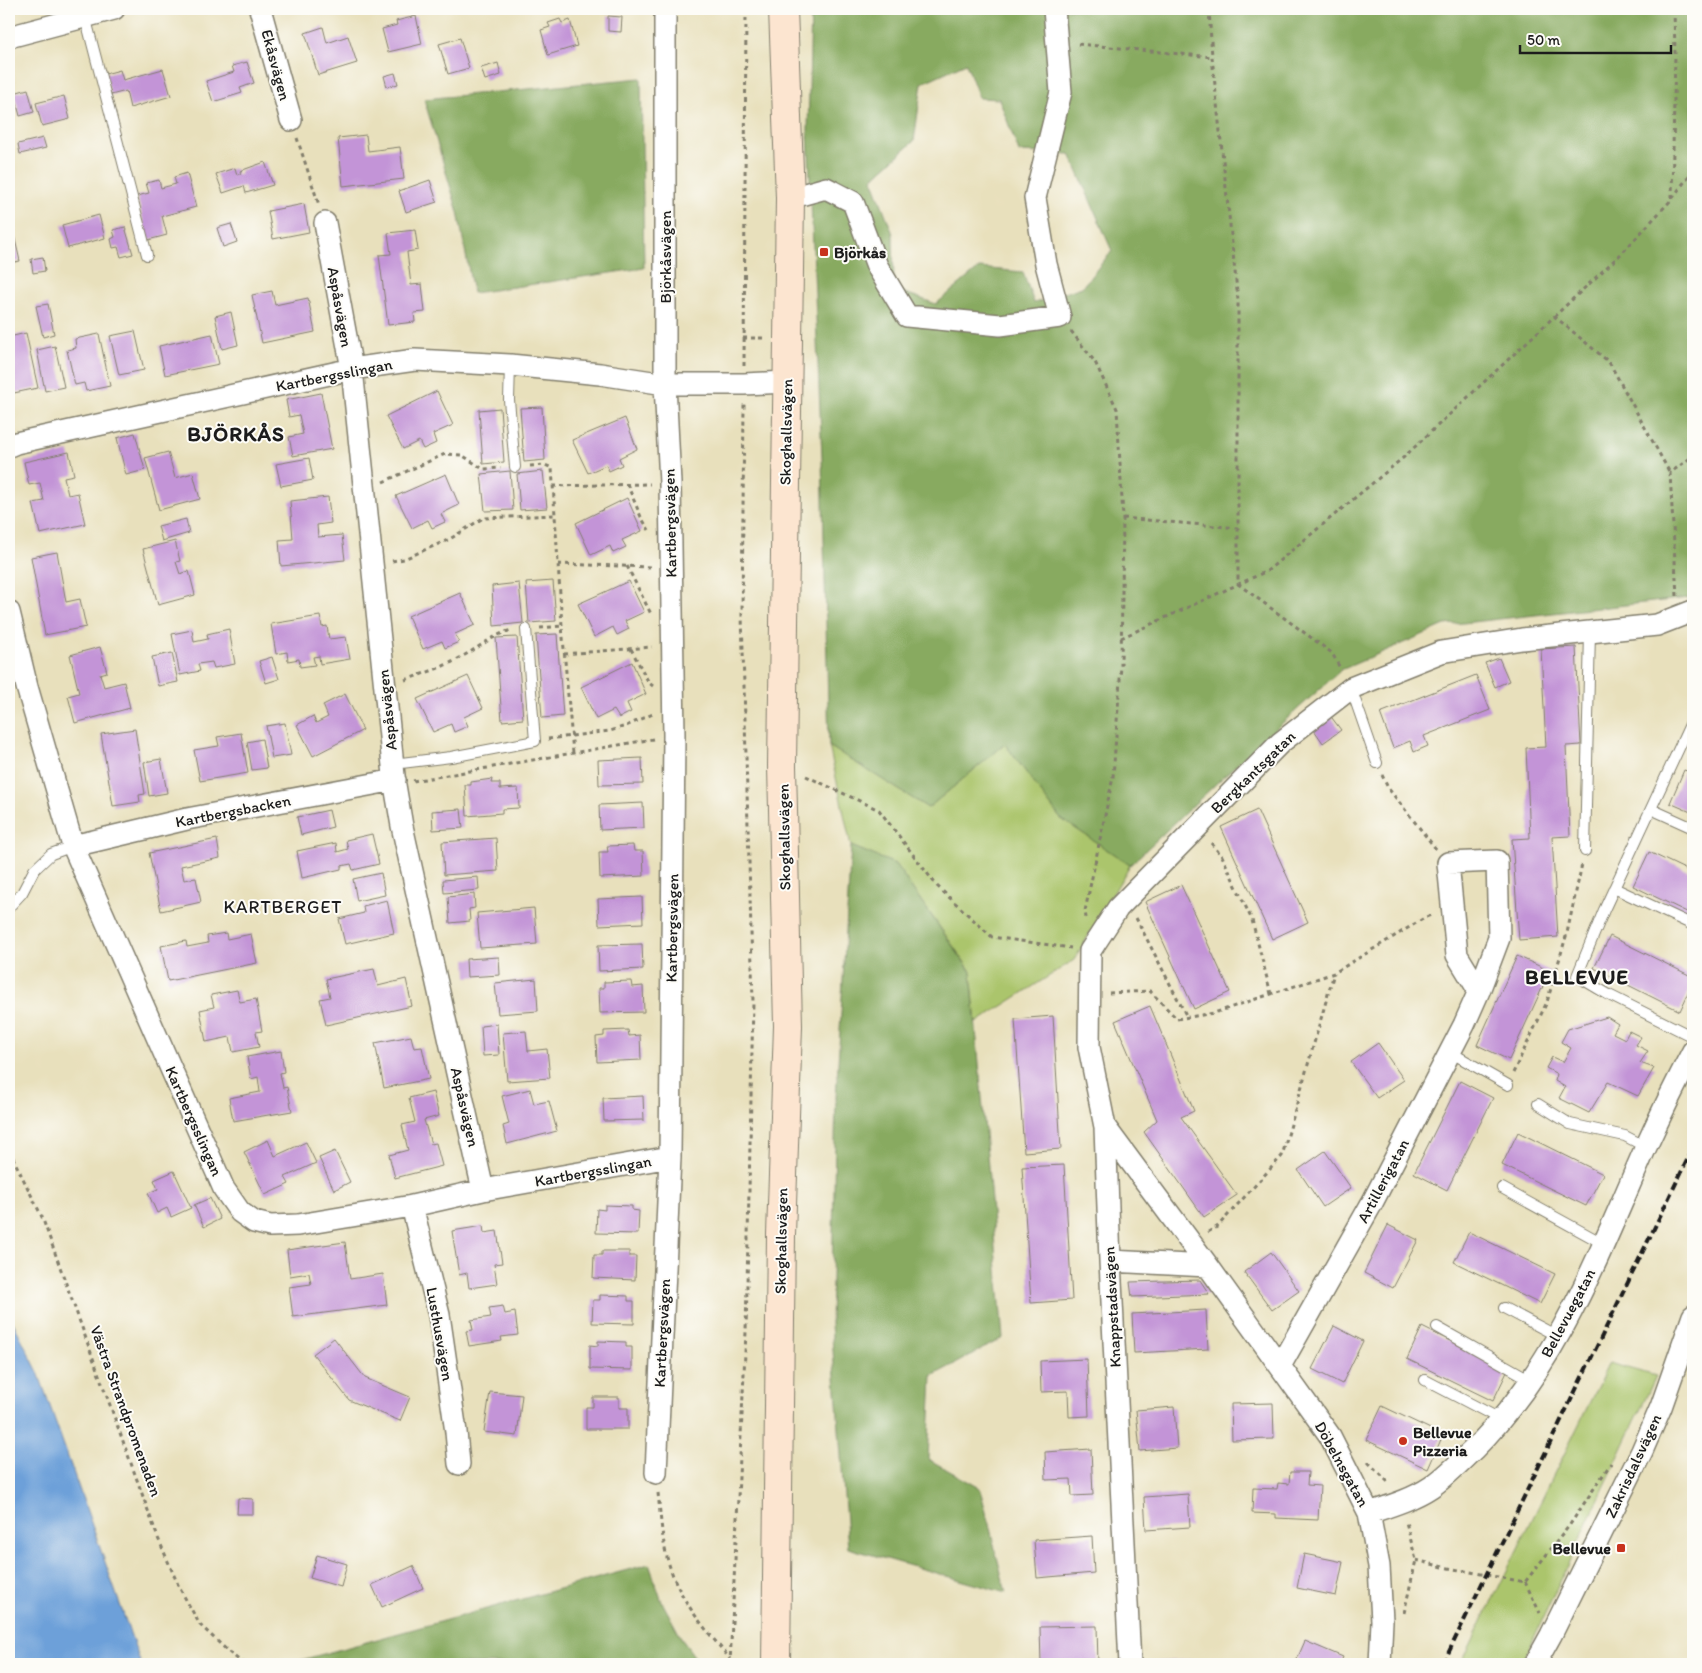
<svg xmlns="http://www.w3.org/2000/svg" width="1702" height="1673" font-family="Itim,sans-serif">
<rect width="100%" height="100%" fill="#fdfcf7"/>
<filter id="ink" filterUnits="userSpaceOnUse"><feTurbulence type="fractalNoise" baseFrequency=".02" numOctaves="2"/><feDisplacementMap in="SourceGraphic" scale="10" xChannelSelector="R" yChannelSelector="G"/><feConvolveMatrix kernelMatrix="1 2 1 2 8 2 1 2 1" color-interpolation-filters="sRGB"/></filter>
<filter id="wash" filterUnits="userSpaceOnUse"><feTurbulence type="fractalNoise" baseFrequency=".0096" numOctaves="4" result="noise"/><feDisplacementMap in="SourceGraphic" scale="20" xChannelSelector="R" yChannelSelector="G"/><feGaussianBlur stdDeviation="1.12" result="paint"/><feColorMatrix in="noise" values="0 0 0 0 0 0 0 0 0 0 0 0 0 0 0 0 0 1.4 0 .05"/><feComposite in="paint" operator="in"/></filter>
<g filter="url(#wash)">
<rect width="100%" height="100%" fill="#e8e0bc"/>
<path fill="#abc56c" stroke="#647044" d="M1005,744L1060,818L1130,865L1074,960L976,1023L971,971L895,864L851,846L829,746L928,808Z
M1609,1363L1656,1376L1526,1655L1521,1664H1461Z"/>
<path fill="#88aa60" stroke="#52633e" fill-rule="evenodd" d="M811,9H1693V595L1689,598L1445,625L1341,670L1237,764L1130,865L1060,818L1005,744L928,808L829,746L822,458L808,131ZM966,63L979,98L999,99L1019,152L1070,154L1112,251L1082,287L1034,303L1023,272L979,268L936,304L894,289L893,234L872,179L914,141L922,83Z
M641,78L644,268L473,293L458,212L424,99Z
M851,846L895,864L971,972L1003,1338L932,1376L928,1459L980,1488L1006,1593L848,1548L831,1324L836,1097Z
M649,1564L662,1602L683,1641L700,1664H287Z"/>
<path fill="#6da0d9" stroke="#445e7a" d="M9,1314L38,1372L141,1664H9Z"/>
<g id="blocks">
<path fill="#c394d7" d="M416,16L422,44L388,52L382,29L397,25L396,21Z
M608,16L622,17L621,32L608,31Z
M560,19L562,23L570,20L577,46L548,55L541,30L550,27L548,23Z
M323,27L327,43L348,36L357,63L318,75L305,33Z
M460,38L469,68L448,74L439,44Z
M247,62L254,83L240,88L242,93L213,102L206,81L234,72L232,66Z
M498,63L501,75L485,80L481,68Z
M163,69L171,96L130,108L126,91L111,95L105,74L120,70L123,80Z
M395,73L398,84L387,87L384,76Z
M28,89L34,112L20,116L14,93Z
M64,96L70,119L42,126L36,103Z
M366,135L368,151L400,147L404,179L343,186L338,138Z
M43,138L46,148L20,154L18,144Z
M10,145L14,159L9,161V146Z
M265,162L273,185L246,193L244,186L223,193L216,174L235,168L237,175L241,173L240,171Z
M187,173L196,207L162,216L167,235L148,240L137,196L149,193L146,183L159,180L161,188L176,184L174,177Z
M430,180L437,202L406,212L399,191Z
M304,204L309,232L273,239L268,211Z
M99,215L105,238L68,248L62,225Z
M231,224L237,242L223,247L217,228Z
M125,227L133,254L121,257L118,247L113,248L111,239L115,237L113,230Z
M415,230L418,250L407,252L411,285L422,284L425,312L414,313L415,322L388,325L379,255L391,254L388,233Z
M14,235L20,261L9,263V236Z
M43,257L45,271L33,273L31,259Z
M272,291L275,305L308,298L315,332L262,343L252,295Z
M48,304L54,334L43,337L36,306Z
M231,312L238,345L222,349L215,316Z
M135,331L144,370L119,375L110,336Z
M26,333L38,388L9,394V337Z
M99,334L110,386L86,391L84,383L75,385L67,350L76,348L75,339Z
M212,334L219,364L165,375L159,346Z
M55,346L64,387L45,391L37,350Z
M437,391L453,425L433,434L436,443L423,449L419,441L403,449L386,416Z
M321,393L332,449L293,456L289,437L303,434L299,415L289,417L286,400Z
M542,407L545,460L524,462L520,408Z
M500,408L504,462L483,464L479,410Z
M625,418L637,449L619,458L622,465L609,471L606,465L588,473L572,440Z
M135,433L145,470L126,475L117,438Z
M69,452L74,475L64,477L68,495L78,493L85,524L40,534L33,503L44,501L40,483L29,485L24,462Z
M168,452L175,478L193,473L200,499L159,510L145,458Z
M309,458L313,480L281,486L276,464Z
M510,471L513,510L485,511L481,474Z
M543,471L547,508L520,510L517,474Z
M446,474L459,505L441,514L445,522L432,528L428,520L412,528L396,496Z
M328,497L331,523L317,525L318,537L342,535L345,560L281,566L279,540L293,539L290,501Z
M627,498L642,531L622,540L626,547L613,553L610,546L591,555L576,523Z
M186,519L189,533L162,541L158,526Z
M175,541L180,561L176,562L180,574L189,571L195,595L158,605L143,549Z
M57,552L66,602L80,599L86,627L45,635L31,557Z
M553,581L556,621L529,623L526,583Z
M629,581L644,612L625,621L629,629L617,635L613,627L594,637L578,604Z
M519,583L523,623L494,626L492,586Z
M460,593L475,625L455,634L459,642L445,648L442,641L423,649L408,616Z
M320,616L322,627L327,626L329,639L346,637L350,659L320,664L319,656L313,657L315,665L300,667L299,659L288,661L287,652L276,654L271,624Z
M229,629L235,664L214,668L212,662L198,664L200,671L180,675L172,634L192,630L194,642L208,639L207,634Z
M557,634L563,716L542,718L536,635Z
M517,637L523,719L502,721L496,638Z
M100,647L107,672L100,674L104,687L124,682L130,708L75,723L68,696L79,693L70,655Z
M1576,647L1581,745L1566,746L1570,836L1552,837L1558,937L1519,940L1512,839L1530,838L1526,748L1546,747L1541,649Z
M172,653L178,682L158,686L152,657Z
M272,657L279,679L266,683L259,661Z
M1499,658L1509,681L1495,687L1485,663Z
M632,662L646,694L627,703L631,712L619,718L614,710L596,719L581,687Z
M1476,675L1490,710L1424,736L1428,746L1414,752L1410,741L1393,748L1380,713Z
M468,676L483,708L464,717L468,726L454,732L451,724L433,732L417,699Z
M345,694L363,730L313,756L297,725L313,716L316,723L328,717L323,705Z
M1329,714L1341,730L1323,743L1312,727Z
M285,723L291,755L272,758L266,726Z
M135,729L145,794L139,795L140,802L113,806L101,734Z
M241,733L248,773L200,781L194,750L219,746L217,737Z
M262,739L267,768L252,770L247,742Z
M642,758L643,784L599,785L598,760Z
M161,759L167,793L149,796L144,762Z
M1684,770L1693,773V813L1670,803Z
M492,779L491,783H500V789L518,788L519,808L502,809V813L467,816L465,785H471V782Z
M643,803L644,828L600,830L599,805Z
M461,809L463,828L433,830L432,811Z
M329,810L333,827L301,835L297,817Z
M1257,810L1308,922L1272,939L1221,827Z
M372,834L379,864L353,870L351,864L341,866V869L302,878L297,851L336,843L337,852L348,849L346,840Z
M496,838L498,871L444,875L442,842Z
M217,839L220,858L181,866L184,880L196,878L201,902L161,911L149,853Z
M633,845L634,851H643L644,876L600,878L599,852H608L607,846Z
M1649,852L1693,873V915L1633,886Z
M381,873L385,895L357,901L353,879Z
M478,877L479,890L444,893L443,880Z
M1181,885L1230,992L1194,1009L1145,902Z
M474,894L475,908L469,909L470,921L450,923L448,897Z
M642,897L643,923L599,925L598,899Z
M387,900L394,933L345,944L339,919L364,913L363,906Z
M534,908L537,944L480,948L477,913Z
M226,933L227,939L251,934L257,963L168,981L161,946L186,941L187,947L208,943L207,936Z
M1610,936L1693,977V983L1680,1011L1594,968Z
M642,944L643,969L599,971L598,945Z
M1517,956L1550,971L1509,1060L1477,1045Z
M499,957L500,975L467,977L466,959Z
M374,969L378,986L406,979L412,1006L326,1025L320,999L330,997L326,979Z
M536,979L538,1011L498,1014L495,983Z
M631,981L632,987L643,986L644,1012L600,1013L599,988H604V982Z
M237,990L240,1002L256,999L262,1031L256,1032L259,1047L233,1052L230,1037L206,1042L200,1010L214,1007L211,995Z
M1150,1006L1194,1111L1181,1117L1237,1195L1204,1217L1144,1132L1157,1120L1115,1021Z
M1053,1016L1061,1149L1024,1152L1015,1019Z
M1607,1017L1618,1024L1613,1033L1625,1039L1629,1031L1641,1037L1636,1045L1648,1051L1640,1063L1654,1068L1638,1096L1608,1082L1589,1113L1559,1098L1565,1087L1555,1081L1557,1074L1546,1068L1552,1057L1563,1062L1571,1048L1561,1042L1568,1029Z
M497,1024L499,1055L483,1056L481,1026Z
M628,1030L629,1036L640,1035L641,1060L597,1062L596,1037L604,1036V1031Z
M526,1031L528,1051L547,1049L550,1078L507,1081L503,1033Z
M411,1036L414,1048L422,1047L429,1079L384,1088L375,1043Z
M1378,1043L1404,1080L1377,1098L1351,1062Z
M281,1051L284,1072L280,1073L283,1088L287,1087L292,1111L233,1121L229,1098L260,1092L258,1077L251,1079L247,1057Z
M1460,1081L1493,1098L1447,1190L1414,1173Z
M530,1089L534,1104L549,1101L557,1131L507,1144L503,1126L509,1124L502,1096Z
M433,1092L439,1116L424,1120L431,1144L436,1143L442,1166L395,1178L389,1155L408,1150L402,1125L415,1122L409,1098Z
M643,1096L644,1120L604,1121L603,1098Z
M1518,1132L1603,1174L1586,1206L1502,1165Z
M268,1140L275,1156L306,1142L316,1163L285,1177L289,1184L265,1195L244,1152Z
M335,1151L350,1182L334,1190L319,1158Z
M1325,1151L1351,1188L1323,1207L1298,1170Z
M1064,1165L1072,1300L1031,1303L1022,1167Z
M174,1171L191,1208L171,1217L167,1208L157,1213L148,1193L158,1189L154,1180Z
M210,1198L220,1219L204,1227L194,1205Z
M605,1205L632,1206V1210L639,1211L638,1234L596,1233L597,1209L605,1210Z
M1388,1225L1418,1240L1393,1288L1364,1273Z
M483,1226L484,1233L497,1231L502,1263L494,1264L497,1284L469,1288L467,1273L459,1275L452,1231Z
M1469,1232L1555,1274L1540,1304L1454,1262Z
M345,1242L350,1279L383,1274L387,1305L293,1317L289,1287L311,1284L309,1273L290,1276L287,1250Z
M602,1251H629V1256H636L635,1280L593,1278L594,1255H602Z
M1271,1252L1299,1291L1272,1310L1244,1272Z
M1200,1280L1209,1294L1132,1297L1130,1282Z
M600,1295L628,1296V1301H634V1324L592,1323L593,1300H600Z
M503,1306L505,1314L515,1312L518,1335L501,1337L502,1341L469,1346L466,1331L473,1330L471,1320L491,1317L489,1308Z
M1206,1310L1208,1349L1134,1353L1132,1314Z
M1334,1326L1363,1341L1342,1384L1312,1369Z
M1422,1327L1508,1370L1493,1401L1407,1359Z
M334,1338L365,1378L410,1397L400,1421L349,1400L313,1354Z
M598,1341L626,1342V1347H632V1370L590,1369V1345L598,1346Z
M1087,1359L1089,1416L1069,1417L1068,1391L1041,1392L1040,1361Z
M490,1392L522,1395L517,1436L484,1432Z
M593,1397H619V1408H628V1429H586V1407H593Z
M1273,1403L1274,1439L1232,1440L1231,1404Z
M1382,1406L1443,1435L1428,1469L1366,1440Z
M1174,1407L1177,1448L1140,1451L1136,1410Z
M1091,1449L1093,1495L1072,1496L1071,1479L1046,1480L1045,1452Z
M1290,1472H1308L1307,1485L1320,1486L1318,1520L1276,1518V1514L1252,1513L1253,1488L1277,1489L1278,1483L1289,1484Z
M1188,1494L1190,1527L1146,1530L1144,1497Z
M238,1498L253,1499V1514H237Z
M1092,1536L1094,1573L1037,1578L1034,1540Z
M1304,1554L1343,1562L1336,1596L1297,1588Z
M317,1555L347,1564L341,1587L310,1578Z
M413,1566L423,1588L382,1607L372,1585Z
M1097,1626L1098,1664H1041L1040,1627Z
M1305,1641L1343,1657L1340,1664H1295Z
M1196,1659V1664H1154V1662Z"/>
</g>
</g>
<g filter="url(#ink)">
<use href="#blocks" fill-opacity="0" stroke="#827e6c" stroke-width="1"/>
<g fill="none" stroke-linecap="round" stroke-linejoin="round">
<defs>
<path id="service" d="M85,16L147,255
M510,365L509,400L515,467
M1351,688L1377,763
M1693,718L1604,910L1577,976L1609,995L1693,1037
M393,764L451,757L535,741L526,629
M1651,809L1693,828
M1585,851L1590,632
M1614,888L1693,925
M9,907L22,893L34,870L51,854L73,846
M1450,1052L1508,1085
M1538,1104L1570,1124L1625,1136L1646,1147
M1502,1188L1604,1244
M1504,1308L1559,1337
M1437,1327L1531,1380
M1425,1380L1502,1420"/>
<path id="minor" d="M260,9L291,120
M665,9V384H744L786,382
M9,37L114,9
M790,198L826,188L853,202L877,266L907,316L1000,325L1060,317L1046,264L1035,198L1061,92L1054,9
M325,223L352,369L395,785L402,826L483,1190
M9,446L16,443L352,369L415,360L510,365L600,374L665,384L670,483L674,735L670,1157L656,1473
M9,612L27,687L73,846L224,1189L240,1212L254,1222L270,1226L298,1225L412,1206L483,1190L670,1157
M73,846L187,819L395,780
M1105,1127L1208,1266L1330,1436L1369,1513L1379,1566L1382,1621L1380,1664
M412,1206L439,1315L456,1432L459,1464
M1110,1261L1208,1266
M1280,1366L1372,1203L1464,1025L1479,991L1499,938L1497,861L1448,863L1457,955L1479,991
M1369,1513C1390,1506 1413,1499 1431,1487C1447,1476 1460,1462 1474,1449C1557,1367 1599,1254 1645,1149C1660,1116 1676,1083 1693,1051
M1130,1664L1110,1261L1105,1127L1089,1047L1090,951L1118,908L1280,743L1351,688L1441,652L1522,639L1657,625L1693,611
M1535,1664L1551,1635L1642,1451L1661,1407L1693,1316"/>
<path id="secondary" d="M776,1664L781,1235L788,1026L782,766L790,198L783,9"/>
</defs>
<use href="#service" stroke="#827e6c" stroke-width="12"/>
<use href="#minor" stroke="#827e6c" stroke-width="24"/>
<use href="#secondary" stroke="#827e6c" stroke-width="30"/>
<path stroke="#827e6c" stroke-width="3" stroke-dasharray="4 4" stroke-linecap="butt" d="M1209,9L1212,57L1238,300V584L1332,653L1341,670
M1078,44L1212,57
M297,138L319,205
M1672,198L1675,54L1674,9
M1554,316L1609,362L1670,473
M1071,331L1095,362L1117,409L1123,518L1121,666L1113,777L1085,911L1086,918
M743,338H765
M744,366L746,9
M530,466L545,465L552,468L562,626L573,753
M383,482L445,454L462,455L483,469L501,468
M627,484L641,517L649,530
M553,486L650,484
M1123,518L1238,528
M392,561L404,559L450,539L483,518L555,515
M558,564L651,567
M627,566L651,614
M1677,596L1670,473L1693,456
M540,628L562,626
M1121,638L1267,571L1404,457L1622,253L1672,199L1693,170
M631,649L649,683L653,686
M564,654L652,647
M405,680C425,673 445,667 463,656C480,647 493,635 512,630
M548,739L610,731L626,726L655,713
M1382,775L1388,788L1436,849
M806,776L879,810L937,886L992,937L1071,948
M413,781L653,739
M1211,843L1222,856L1252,920L1271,994
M1136,918L1187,1017
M1109,993L1150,991L1177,1019L1214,1013L1334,973L1426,917L1433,914
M1513,1073L1547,1002L1567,933L1582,864
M9,1150L42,1217L158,1538L179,1587L200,1625L230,1653L244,1664
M1208,1232L1217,1227L1282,1156L1334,973
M1368,1462L1390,1484
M658,1493C661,1520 662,1547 672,1573C684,1606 709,1633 730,1659
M1416,1560L1443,1567L1525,1582L1569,1526L1611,1463
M1525,1582L1540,1613
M1404,1613L1416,1560L1406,1522
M730,1664L746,1332L753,1002L742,615L744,404"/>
<use href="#service" stroke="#fff" stroke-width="10"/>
<use href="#minor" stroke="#fff" stroke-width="21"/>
<use href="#secondary" stroke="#fce5d0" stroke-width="28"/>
<path stroke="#1c1c1c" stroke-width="4" stroke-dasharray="8 4" stroke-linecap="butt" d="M1443,1664L1693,1148"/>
</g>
</g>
<g fill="#c8321e" stroke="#fdfcf7" stroke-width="2">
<rect x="819" y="247" width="10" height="10" rx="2.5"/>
<circle cx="1403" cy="1441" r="5"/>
<rect x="1616" y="1543" width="10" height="10" rx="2.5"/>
</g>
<g text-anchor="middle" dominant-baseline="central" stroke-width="4" stroke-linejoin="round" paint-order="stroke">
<g font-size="16" fill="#1c1c1c" stroke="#fdfcf7">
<text transform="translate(276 65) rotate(75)">Ekåsvägen</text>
<text transform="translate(665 257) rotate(-90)">Björkåsvägen</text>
<text transform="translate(340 307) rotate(80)">Aspåsvägen</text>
<text transform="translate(334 375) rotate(-11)">Kartbergsslingan</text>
<text transform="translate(786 432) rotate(-89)">Skoghallsvägen</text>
<text transform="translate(670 523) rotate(-91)">Kartbergsvägen</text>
<text transform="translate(387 710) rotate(-96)">Aspåsvägen</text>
<text transform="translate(1253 772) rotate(-44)">Bergkantsgatan</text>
<text transform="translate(233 811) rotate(-11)">Kartbergsbacken</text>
<text transform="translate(784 837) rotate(-91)">Skoghallsvägen</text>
<text transform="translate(672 928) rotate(-89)">Kartbergsvägen</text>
<text transform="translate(465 1107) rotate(77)">Aspåsvägen</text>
<text transform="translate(194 1121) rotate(66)">Kartbergsslingan</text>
<text transform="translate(593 1171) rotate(-10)">Kartbergsslingan</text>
<text transform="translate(1383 1181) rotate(-62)">Artillerigatan</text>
<text transform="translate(781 1241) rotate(-89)">Skoghallsvägen</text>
<text transform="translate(1112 1307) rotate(-93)">Knappstadsvägen</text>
<text transform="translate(1568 1313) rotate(-62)">Bellevuegatan</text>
<text transform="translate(662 1333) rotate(-87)">Kartbergsvägen</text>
<text transform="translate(440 1334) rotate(80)">Lusthusvägen</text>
<text transform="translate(126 1411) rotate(70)">Västra Strandpromenaden</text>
<text transform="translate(1342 1464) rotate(61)">Döbelnsgatan</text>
<text transform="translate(1633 1466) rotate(-65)">Zakrisdalsvägen</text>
</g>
<g font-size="16" font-weight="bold" fill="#1c1c1c" stroke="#fdfcf7" text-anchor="start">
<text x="834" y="252">Björkås</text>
<text x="1413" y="1432">Bellevue<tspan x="1413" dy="18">Pizzeria</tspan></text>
<text x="1611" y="1548" text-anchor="end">Bellevue</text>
</g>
<g font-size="18" letter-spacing="1" fill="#1c1c1c" stroke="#fdfcf7">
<text x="283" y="907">KARTBERGET</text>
</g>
<g font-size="21" font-weight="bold" letter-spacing="1" fill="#1c1c1c" stroke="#fdfcf7">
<text x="236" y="433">BJÖRKÅS</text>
<text x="1577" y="976">BELLEVUE</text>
</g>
</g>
<rect width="1702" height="1673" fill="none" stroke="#fdfcf7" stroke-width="30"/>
<path d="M1520 45v8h151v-8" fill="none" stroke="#1c1c1c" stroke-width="2.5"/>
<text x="1527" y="45" font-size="15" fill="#1c1c1c" stroke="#fdfcf7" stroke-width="4" paint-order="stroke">50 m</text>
</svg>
